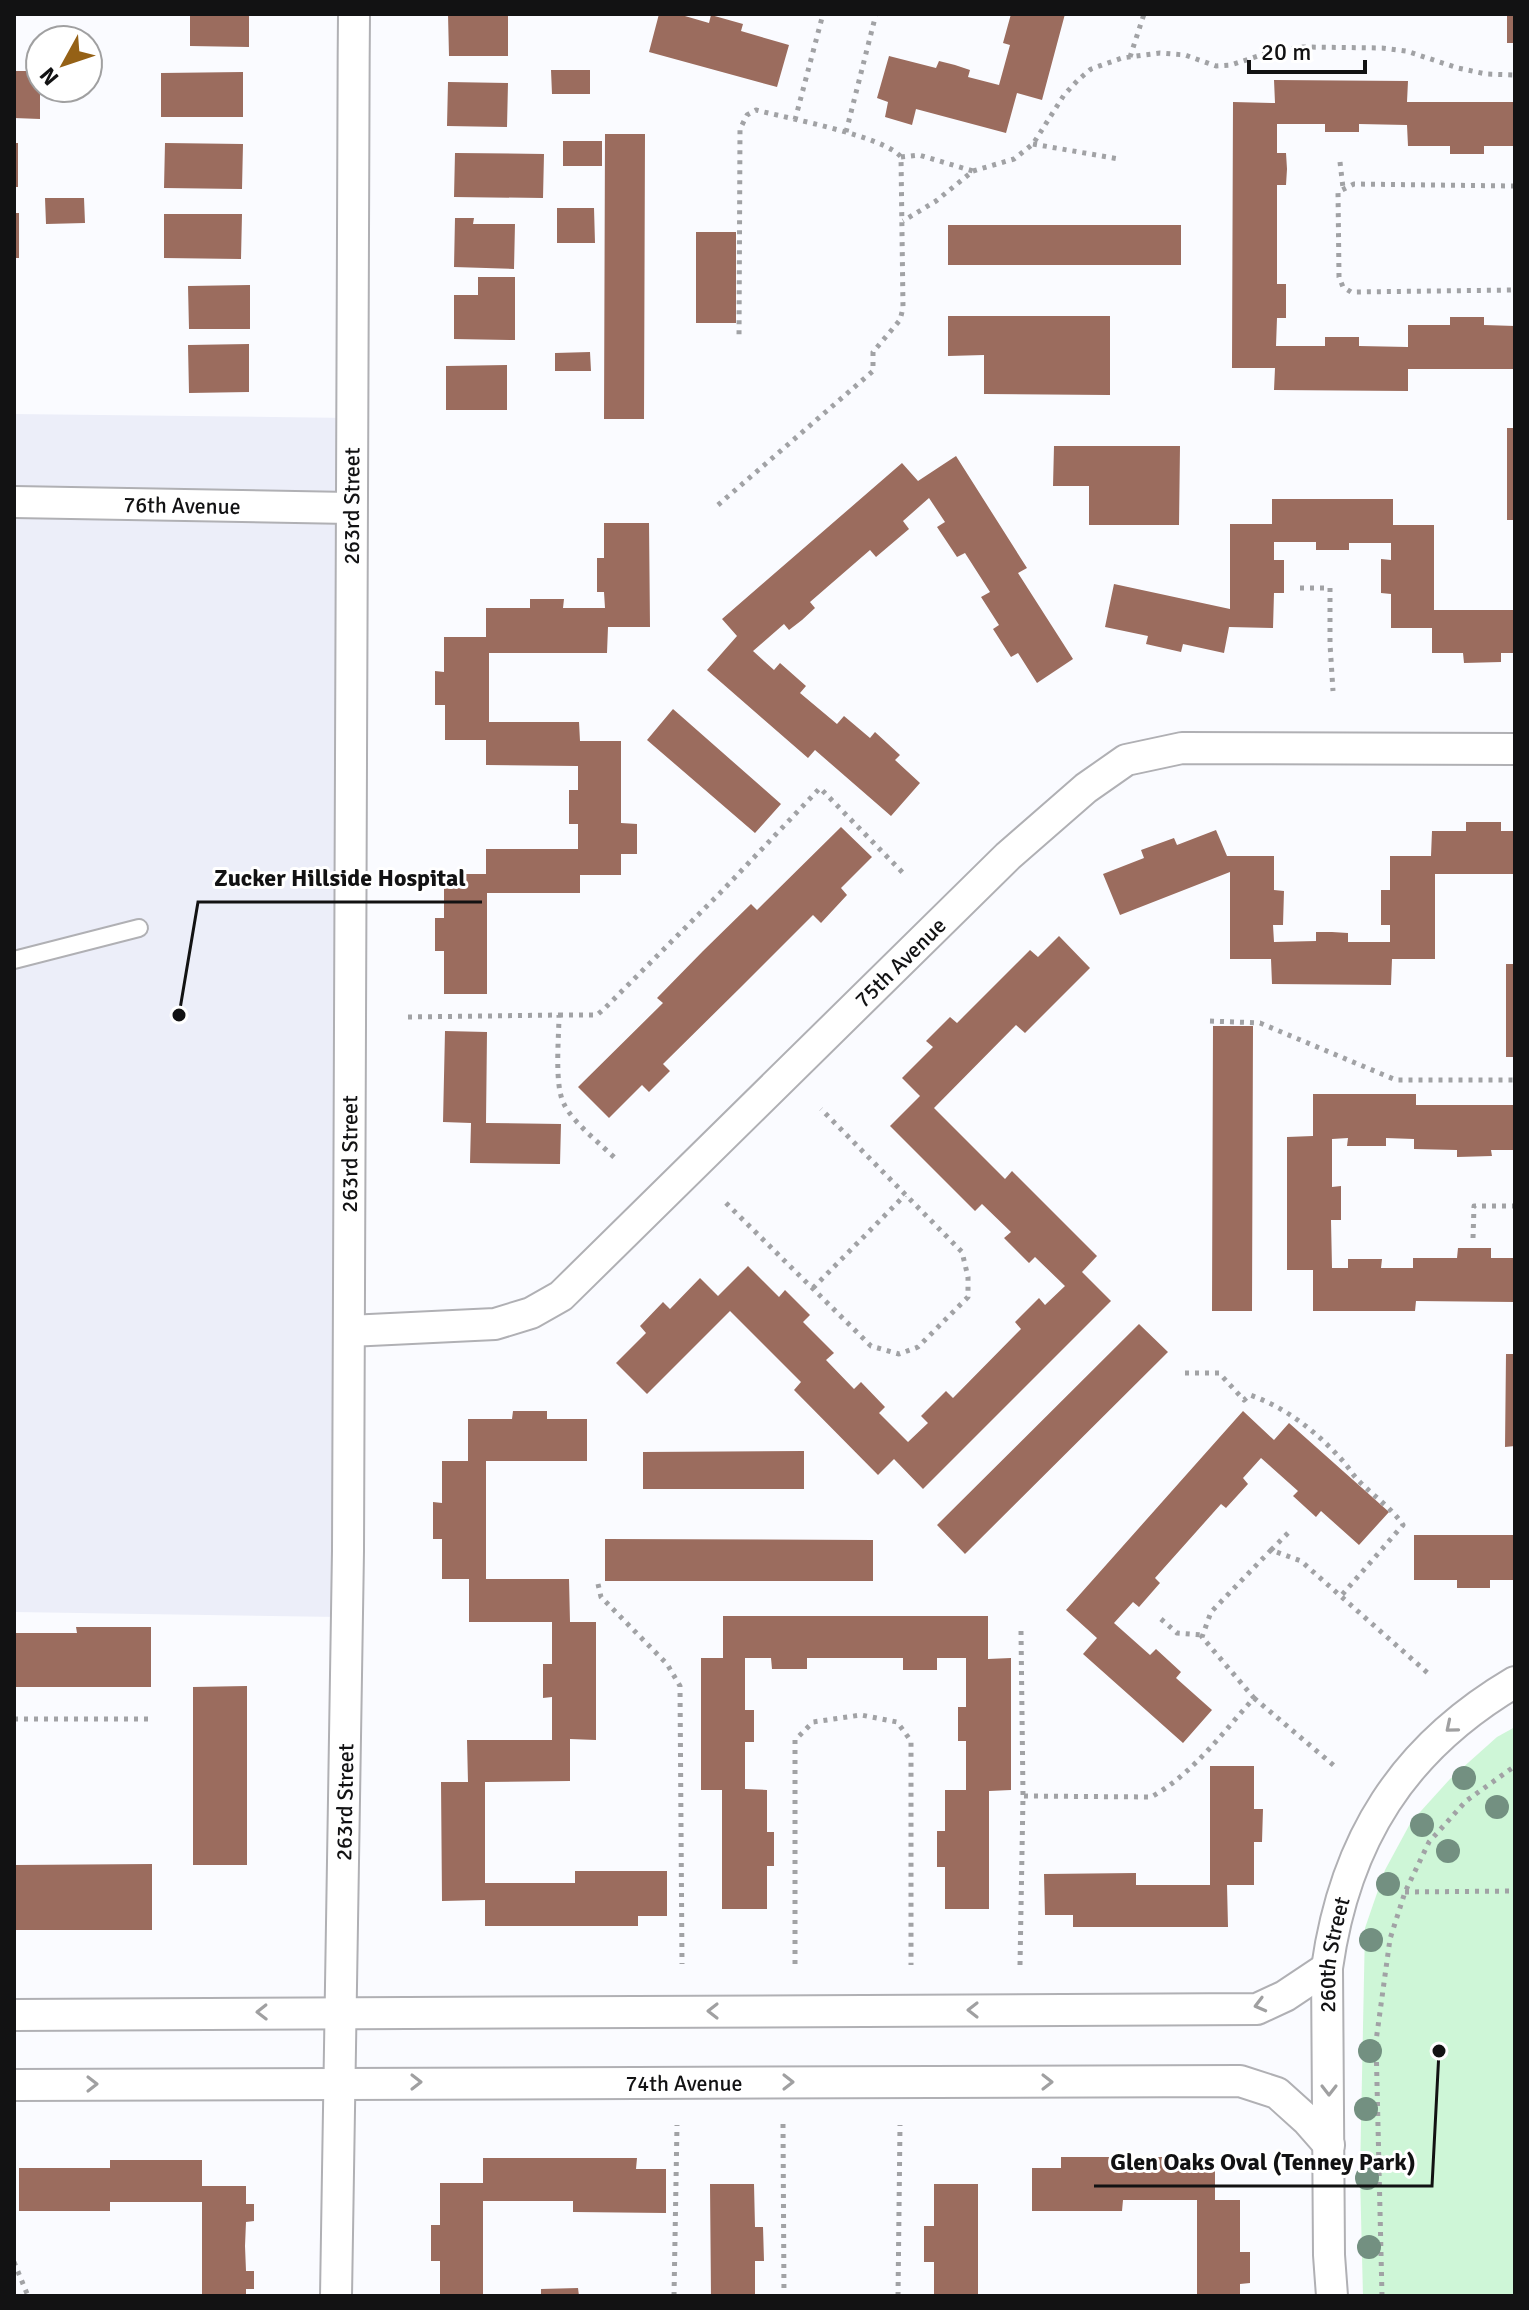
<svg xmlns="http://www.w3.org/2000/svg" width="1529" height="2310" font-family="Signika,sans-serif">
<rect width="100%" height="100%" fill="#fafbff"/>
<path fill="#eceef9" d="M14,414L351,418L338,1617L14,1612Z"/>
<path fill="#cef6d7" d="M1515,1727V2296H1363L1360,2175L1365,1928L1385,1870L1411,1822L1450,1779L1497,1737Z"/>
<path fill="#9b6c5e" d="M190,14H249V47L190,46Z
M448,14H508V56H449Z
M659,14H678L709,23L711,15L743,24L741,31L789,45L777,87L649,52Z
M1011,14H1065L1042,100L1017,93L1006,133L916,109L912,125L885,117L888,102L877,98L889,56L936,68L939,61L955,65L970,70L968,77L999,85L1010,45L1003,43Z
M1507,14H1515V43H1507Z
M88,60H95V82H88Z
M551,70H590V94H552Z
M14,71H40V119L14,118Z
M243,72V117H161V73Z
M1274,80L1408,81L1407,102H1515V146H1484V154H1450V146H1408L1407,125L1359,124V132H1325V124H1277V153H1286L1287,169L1286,185H1277V284H1286V318H1277L1276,346H1325V337H1359V346L1408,347V325H1450V317H1484V325L1515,326V369H1408V391L1274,390L1275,368H1232L1233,102L1275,103Z
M448,82L508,83L507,127L447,126Z
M605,134H645L644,419H604Z
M563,141H602V166H563Z
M14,143H18V187H14Z
M165,143L243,144L242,189L164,188Z
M455,153L544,154L543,198L454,197Z
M45,198H84L85,223L46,224Z
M557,208H594L595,243H557Z
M14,213H19V258H14Z
M164,214H242L241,259L164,258Z
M455,218H474L473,224H515L514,269L454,267Z
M948,225H1181V265H948Z
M696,232H736V323H696Z
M478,277H515V340L454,339V295H478Z
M250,285V329H189L188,286Z
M948,316H1110V395L984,394V355L948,356Z
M249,344V392L189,393L188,345Z
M590,352L591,371H555V353Z
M507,365V410H446V366Z
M1507,428H1515V520H1507Z
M1054,446H1180L1179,525H1089V486H1053Z
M956,456L1027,568L1018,573L1073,659L1037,683L1018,653L1011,657L993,629L999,625L981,597L990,592L965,553L957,557L937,527L945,522L929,498L903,521L909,529L876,557L870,550L810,602L815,608L802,620L789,630L784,624L753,651L774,670L780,663L806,686L800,693L837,724L844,716L870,738L875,732L900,755L895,760L920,783L891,816L815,750L808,758L707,670L737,636L722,619L902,463L918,481Z
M1272,499H1393V525H1434V610H1515V653H1501V662L1464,663L1463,653H1432V628H1391V594L1381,593V559L1391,560V543H1349V550H1316V542H1274V560H1284V593H1274L1273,628L1229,627L1224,653L1183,644L1181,652L1146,644L1148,636L1105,627L1114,584L1230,609V524H1272Z
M604,523H649L650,627H608L607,653H489V722H579L580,741H621V823L637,824V854H621V875H580V893H487V994H444V951H435V918H444V874H486V849H578V824H569V790H578V766L486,765V740H445V705H435V671L444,672V637H486V608H530V599H564L563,608H605L604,592H597V558H604Z
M673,709L781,804L755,833L647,740Z
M1466,822H1501V831H1515V874H1435V959H1392L1391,985L1272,984L1271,959H1230V872L1120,915L1103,874L1144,858L1141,850L1174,838L1177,845L1216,830L1227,856H1274V890L1284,891L1283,925H1273L1274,942L1316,941V932H1332L1348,933V942H1390V925H1381V890H1390V856H1431L1432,831H1466Z
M841,827L872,857L841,888L847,895L821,923L813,915L740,988L663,1064L670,1071L649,1092L642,1085L609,1118L578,1087L663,1003L657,998L703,951L751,904L757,910Z
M1059,936L1090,968L1025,1033L1016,1025L934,1108L1005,1179L1012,1171L1097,1256L1082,1272L1111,1301L923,1489L894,1459L878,1475L794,1390L801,1382L730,1311L647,1394L616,1363L646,1333L640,1326L663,1302L670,1309L700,1278L718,1296L748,1266L779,1297L785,1290L810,1315L803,1322L834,1353L826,1360L854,1389L861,1382L885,1407L879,1413L908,1442L928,1423L921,1416L946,1391L953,1398L1021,1329L1015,1322L1039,1298L1045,1305L1065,1286L1035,1257L1029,1263L1004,1238L1011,1232L982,1204L975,1211L890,1126L920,1096L902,1078L933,1047L926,1041L950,1017L957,1023L1030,950L1038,957Z
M1506,964H1515V1057H1506Z
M1213,1026H1253L1252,1311H1212Z
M445,1031L487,1032L486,1123L561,1124L560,1164L470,1163L471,1123L443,1122Z
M1313,1094H1416V1105H1515V1150H1491L1492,1156L1457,1157V1150L1414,1149V1139L1386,1138V1146H1347L1348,1138L1332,1139V1187L1341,1186V1220H1331L1332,1268H1348V1259H1382L1381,1268H1413V1258H1457L1458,1248H1491V1258H1515V1302L1416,1301L1415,1311H1313V1270H1287V1137L1313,1136Z
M1139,1324L1168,1352L965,1554L937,1525Z
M1506,1354H1515V1446L1505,1447Z
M513,1411H547V1419H587V1461H486V1579H569L570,1622H596V1740L570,1739V1781L485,1782V1883H575V1871H667V1916H638V1926H485V1900L442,1901L441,1782H468L467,1740H552V1697L543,1698V1664H552V1622H469V1579H442V1539H433V1502L442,1503V1461H468V1419H512Z
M1243,1411L1274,1440L1289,1423L1389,1512L1359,1545L1321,1511L1316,1517L1293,1496L1298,1491L1261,1458L1243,1478L1248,1484L1226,1508L1221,1504L1155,1578L1160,1583L1139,1607L1133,1602L1114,1623L1150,1655L1156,1649L1181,1672L1176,1678L1212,1710L1183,1743L1083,1654L1097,1638L1066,1610Z
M804,1451V1489H643V1452Z
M1414,1535H1515V1580H1490V1588H1457V1580H1414Z
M605,1539L873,1540V1581H605Z
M723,1616H988V1659L1011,1658V1790L989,1791V1909H945V1867H937V1831H945V1790H966V1741H958V1707H966V1658H937V1670H903V1658H807V1669H772L771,1658H745V1710H754V1742H745V1789L767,1790V1832H774V1866H767V1909H722V1790H701V1658H723Z
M76,1627H151V1687H14V1633H77Z
M247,1686V1865H193V1687Z
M1210,1766H1254V1809H1263L1262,1842H1254V1885H1227L1228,1927H1073V1915H1045L1044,1874L1136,1873V1885H1210Z
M152,1864V1930H14V1865Z
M1061,2157H1215V2200H1240V2252H1250V2283L1240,2284V2296H1197V2200H1123L1122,2211H1032V2168H1061Z
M483,2158H637L636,2169H666V2213L573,2212V2201H483V2296H440V2261H431V2225H440V2183H483Z
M110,2160H202V2186H246V2204H254V2221L246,2222L245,2246L246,2271H254V2289H246V2296H202V2202H110V2211H19V2168H110Z
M710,2184H754L755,2227H763L764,2261H755V2296H711Z
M934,2184H978V2296H934V2262H924V2226H934Z
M578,2288L579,2296H541V2289Z"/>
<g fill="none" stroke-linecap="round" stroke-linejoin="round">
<defs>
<path id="service" d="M14,960L139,928"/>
<g id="minor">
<path id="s1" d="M14,502L350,508"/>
<path id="s2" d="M349,1331L495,1324L531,1313L561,1296L1008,856L1086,788L1126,760L1182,748L1515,749"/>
<path d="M14,2015L1257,2009L1285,1996L1327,1968"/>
<path id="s3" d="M14,2085L1240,2081L1277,2093L1307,2120L1329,2145"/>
<path id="s4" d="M336,2296C338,2048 346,1799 348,1551C350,1038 350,526 354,14"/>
<path id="s5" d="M1332,2296L1329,2255L1327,1968C1345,1840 1403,1748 1515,1682"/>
</g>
</defs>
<use href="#service" stroke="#b0b0b4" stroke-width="20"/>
<use href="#minor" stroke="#b0b0b4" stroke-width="34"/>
<path stroke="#a1a2a5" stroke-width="5" stroke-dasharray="4 6" stroke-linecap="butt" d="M1130,57L1144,14
M795,120L823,14
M846,132L876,14
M1033,144L1119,159
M901,157L919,155L973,171L936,201L903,221
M1340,162L1343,188
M973,171L1014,159L1033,144L1064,95L1078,80L1091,69L1122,58L1160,53L1185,55L1216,66L1231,65L1273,51L1303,47L1382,48L1406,51L1458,68L1486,74L1515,75
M1515,186L1354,184L1338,192L1339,277L1343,287L1351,292L1515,290
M718,505L873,371V352L900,320L903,308L901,157C884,136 786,118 756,110L747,115L740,129L739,340
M1300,588H1330V644L1333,691
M559,1015H597L604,1009L722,891L820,788L904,874
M408,1017L559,1015C559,1037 554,1085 564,1104C573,1123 601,1144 617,1160
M1210,1021L1260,1023L1396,1080H1515
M726,1203L871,1346L899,1354L918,1347L968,1297V1277L962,1252L821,1109
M1473,1238L1474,1206H1515
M813,1288L905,1195
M1185,1373H1219L1244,1400L1250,1395C1285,1407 1317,1432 1342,1460C1348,1466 1352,1474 1358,1480C1373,1496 1391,1507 1403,1525L1341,1596
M1271,1550L1291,1530
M598,1584L601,1597L667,1664L680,1686L682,1964
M1161,1619L1177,1633L1203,1635
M1021,1631L1023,1796
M1254,1698L1338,1769
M14,1719H152
M1405,1892L1515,1891
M795,1964V1740L813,1722L861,1715L897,1722L911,1741V1965
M1020,1965L1023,1796L1151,1797C1193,1774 1223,1732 1254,1698L1202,1637L1211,1612L1271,1550L1301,1561L1430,1675
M783,2124L784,2296
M14,2262L28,2296
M674,2296L677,2125
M898,2296L900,2125
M1382,2296L1376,2041L1390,1939L1405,1892L1429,1842L1466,1801L1515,1766"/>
<use href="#service" stroke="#fff" stroke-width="16"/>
<use href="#minor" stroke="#fff" stroke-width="30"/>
</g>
<g fill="#739081">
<circle cx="1464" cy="1778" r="12"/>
<circle cx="1497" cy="1807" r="12"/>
<circle cx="1422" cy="1825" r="12"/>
<circle cx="1448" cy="1851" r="12"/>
<circle cx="1388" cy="1884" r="12"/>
<circle cx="1371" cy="1940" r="12"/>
<circle cx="1370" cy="2051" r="12"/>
<circle cx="1366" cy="2109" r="12"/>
<circle cx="1367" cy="2178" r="12"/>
<circle cx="1369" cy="2247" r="12"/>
</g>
<defs><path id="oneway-chevron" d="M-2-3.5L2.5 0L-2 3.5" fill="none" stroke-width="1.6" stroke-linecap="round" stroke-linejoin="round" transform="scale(2)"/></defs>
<g stroke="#a0a0a1">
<use href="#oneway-chevron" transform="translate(1451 1727) rotate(140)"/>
<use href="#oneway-chevron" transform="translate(1260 2005) rotate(165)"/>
<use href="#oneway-chevron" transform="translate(973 2010) rotate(180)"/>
<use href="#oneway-chevron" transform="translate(713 2011) rotate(180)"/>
<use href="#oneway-chevron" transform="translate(262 2012) rotate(179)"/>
<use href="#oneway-chevron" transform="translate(416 2082)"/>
<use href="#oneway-chevron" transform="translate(788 2082)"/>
<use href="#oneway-chevron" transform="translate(1047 2082)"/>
<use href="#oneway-chevron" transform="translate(92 2084)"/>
<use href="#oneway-chevron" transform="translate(1329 2090) rotate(90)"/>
</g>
<g text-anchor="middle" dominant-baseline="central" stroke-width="6" stroke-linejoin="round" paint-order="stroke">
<g font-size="22" fill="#121213" stroke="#fff">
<text stroke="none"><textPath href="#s1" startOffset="168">76th Avenue</textPath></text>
<text stroke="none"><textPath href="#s4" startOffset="1790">263rd Street</textPath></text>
<text stroke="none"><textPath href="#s2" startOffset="694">75th Avenue</textPath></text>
<text stroke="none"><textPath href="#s4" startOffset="1142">263rd Street</textPath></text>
<text stroke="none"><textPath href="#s4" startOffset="494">263rd Street</textPath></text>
<text stroke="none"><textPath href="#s5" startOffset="342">260th Street</textPath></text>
<text stroke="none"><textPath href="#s3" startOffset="670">74th Avenue</textPath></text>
</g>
</g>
<path fill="none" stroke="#121213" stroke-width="3" d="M179 1015L198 902H482M1439 2051L1432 2186H1094"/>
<g fill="#121213" stroke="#fff" stroke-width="3">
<circle cx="179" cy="1015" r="8"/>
<circle cx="1439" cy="2051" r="8"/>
</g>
<g font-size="24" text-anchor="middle" font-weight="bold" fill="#121213" stroke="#fff" stroke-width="6" stroke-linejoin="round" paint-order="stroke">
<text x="340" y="886">Zucker Hillside Hospital</text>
<text x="1263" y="2170">Glen Oaks Oval (Tenney Park)</text>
</g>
<rect width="1529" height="2310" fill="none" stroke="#121213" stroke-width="32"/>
<g transform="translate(64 64) rotate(230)"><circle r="38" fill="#ffffff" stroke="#a0a0a1" stroke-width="2"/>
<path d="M0-6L14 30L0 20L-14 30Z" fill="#956116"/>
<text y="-12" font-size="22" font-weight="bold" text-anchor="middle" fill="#121213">N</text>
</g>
<path d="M1249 60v12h116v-12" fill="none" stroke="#121213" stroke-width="4"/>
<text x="1261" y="60" font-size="24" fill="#121213" stroke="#ffffff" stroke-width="6" paint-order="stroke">20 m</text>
</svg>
